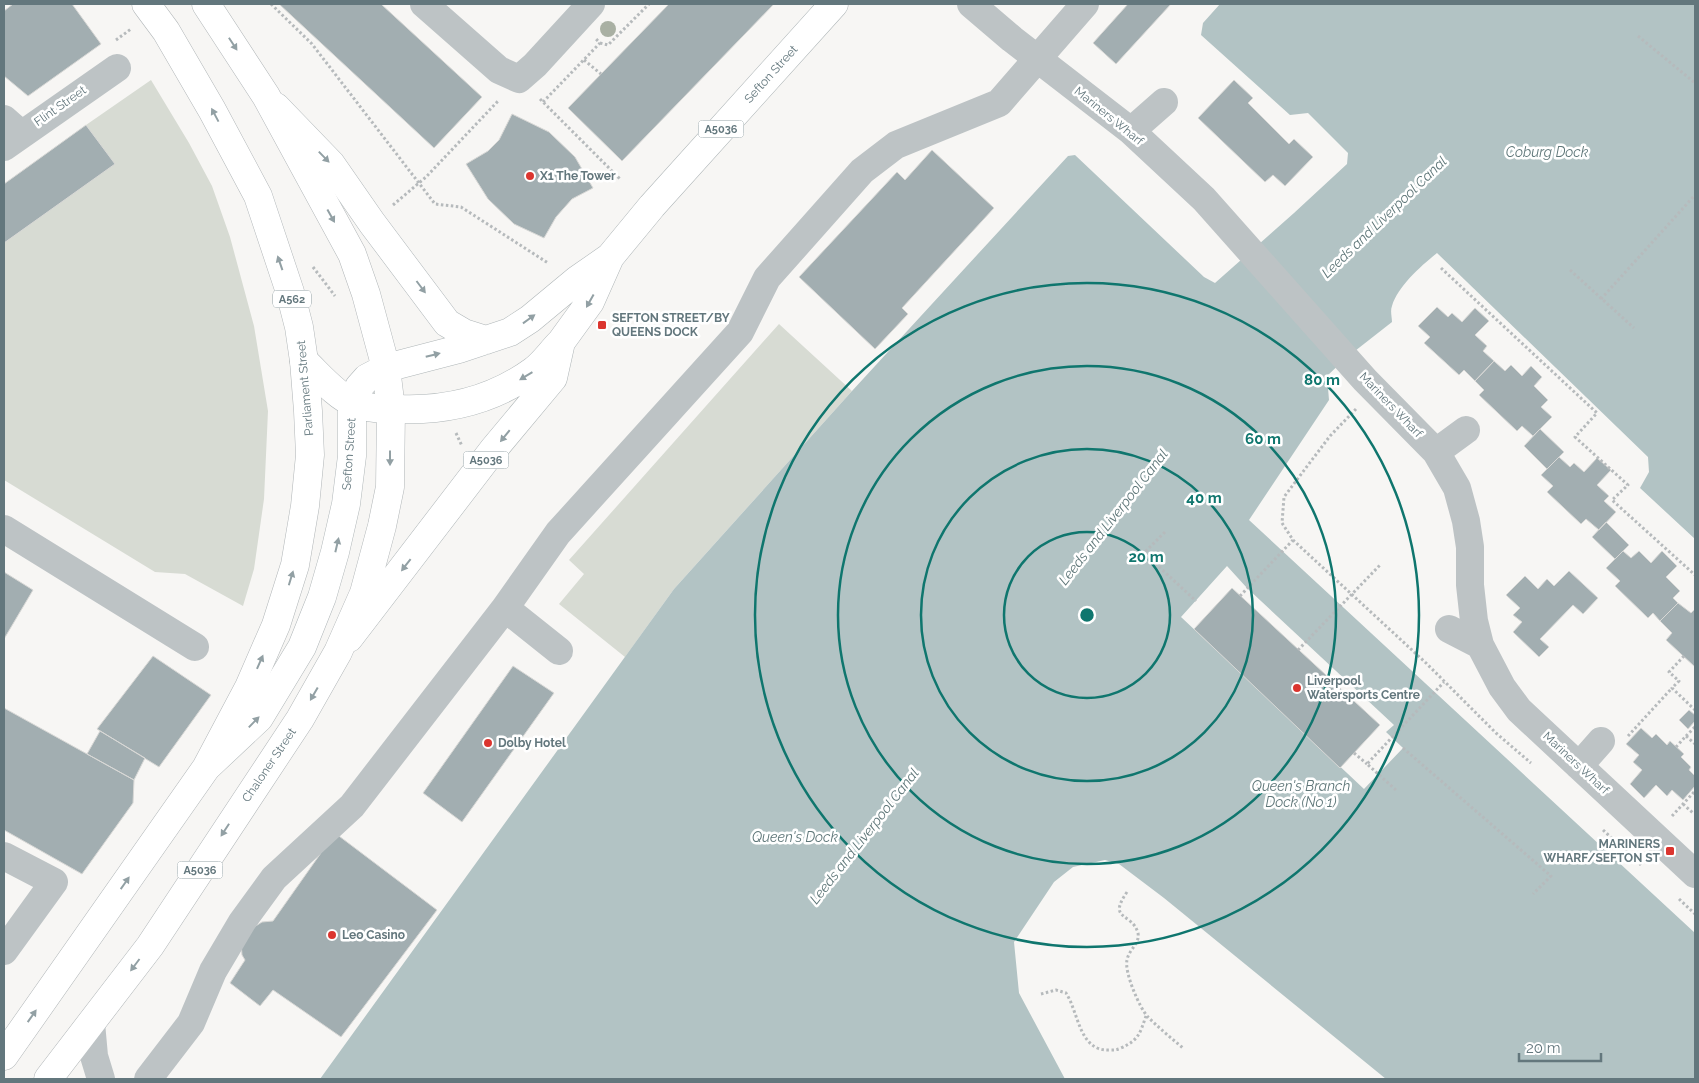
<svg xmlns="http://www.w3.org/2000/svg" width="1699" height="1083" font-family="Raleway,sans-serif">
<rect width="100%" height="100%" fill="#f7f6f4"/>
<path fill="#d7dbd3" d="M151,80L189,143L212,186L230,237L254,326L268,411L264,499L254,569L243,606L185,574L155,572L4,480V243L114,164L86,125Z
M779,324L852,391L674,589L625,657L559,604L584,574L569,560Z"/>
<path fill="#b2c3c4" d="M1220,4H1695V539L1640,488L1649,472L1648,457L1437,253C1421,266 1398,286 1392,306C1390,311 1392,317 1392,322L1346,358L1327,376L1329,400L1249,520L1695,933V1079H1386L1164,898L1119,864L1105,860L1073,867L1054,882L1014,942L1019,993L1065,1079H320L674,589L852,391L1068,156L1075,155L1204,277L1215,283L1294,213L1347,164L1348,153L1308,113L1290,115L1201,35L1203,23Z"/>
<path fill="#f7f6f4" d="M1227,566L1247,588L1394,725L1386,732L1403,748L1364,789L1181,617Z"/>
<path fill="#a2aeb1" stroke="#d8d8d6" d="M13,4H72L101,44L28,96L4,76V11Z
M279,4H381L482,97L434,148Z
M669,4H774L622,161L568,108Z
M1128,4H1171L1116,64L1093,43Z
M1234,80L1253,98L1248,103L1289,144L1294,139L1313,157L1285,186L1273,175L1265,182L1198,118Z
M512,114L549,132L575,157L593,188L572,199L556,217L544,238L514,224L488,199L466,164L488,151L499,140Z
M86,125L115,164L4,243V184Z
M932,150L994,208L902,308L908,314L875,349L799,277L897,172L905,180Z
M1437,307L1448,317L1452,313L1462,322L1475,308L1489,321L1475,335L1487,346L1483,351L1494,361L1475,381L1464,370L1459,375L1424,343L1430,337L1418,326Z
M1494,361L1505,371L1511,365L1522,376L1531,366L1542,377L1534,386L1548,400L1541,407L1552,417L1533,436L1522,426L1517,431L1479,395L1484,390L1475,381Z
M1540,429L1564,452L1547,469L1524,446Z
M1559,457L1570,467L1574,463L1584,472L1597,458L1611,470L1597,485L1609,496L1604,501L1616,512L1599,530L1586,519L1581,524L1547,492L1553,486L1541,475Z
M1606,522L1629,545L1615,559L1592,537Z
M1623,551L1631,558L1639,551L1651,563L1662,551L1677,566L1666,577L1680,591L1673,598L1678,603L1660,621L1653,613L1648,618L1615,586L1620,581L1606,568Z
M1569,571L1598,598L1583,614L1573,605L1540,639L1549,647L1539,657L1513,632L1522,622L1513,615L1520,608L1506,595L1525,576L1538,589L1547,579L1554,586Z
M4,572L33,590L4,639Z
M1232,588L1380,725L1340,768L1194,629Z
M1678,603L1691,613L1695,609V667L1666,640L1672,633L1660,621Z
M153,656L211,695L159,767L97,729Z
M513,666L554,693L462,822L423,793Z
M4,708L134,780L133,803L82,874L4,830Z
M1689,710L1695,715V721L1688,729L1679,720Z
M1641,728L1652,738L1656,734L1667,745L1670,741L1684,754L1681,757L1691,767L1689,770L1695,776V786L1683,800L1672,790L1667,796L1656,785L1644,798L1630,784L1642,770L1633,762L1639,755L1626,744Z
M100,731L145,758L134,780L87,754Z
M335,833L437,910L341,1037L273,990L260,1006L230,983L245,960L242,955L241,942L251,929L262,922L273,921Z"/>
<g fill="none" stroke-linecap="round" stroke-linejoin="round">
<defs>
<path id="major" d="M276,107L331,164L372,223L447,323L464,333L486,340
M304,361C318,374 337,397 354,403C369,409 384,409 399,409C449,411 493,400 533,371C543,364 551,352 560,343
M349,638L493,450L553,378L561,342L590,302L610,257
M209,765L259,718L302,647L322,597L335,552L346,504L352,456V403L359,387L367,378L386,368L459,349L510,332L530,319L577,280L610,257L652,206L834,4"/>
<path id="highway" d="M4,1056L206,768L249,687L276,625L295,565L305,506L310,455L308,411L304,361L299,327L290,292L258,196L212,110L166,31L146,4
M48,1079L150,946L300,719L338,652L364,593L382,526L390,487L391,409L386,368L366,294L352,254L266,96L206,4"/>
</defs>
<use href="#major" stroke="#afb6b8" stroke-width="29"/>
<use href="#highway" stroke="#b1b6b8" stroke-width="29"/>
<path stroke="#b6babc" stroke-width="3" stroke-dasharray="2.5 2.5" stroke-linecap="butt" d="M271,4L312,44L435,204L461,207L548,263
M1638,36L1695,83
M116,40L131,29
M600,43L608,45L649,4
M584,60L601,74
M540,99L621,180
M543,102L600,43L596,39
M393,205L426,177L499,100
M313,267L335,296
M1441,268L1597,413L1575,437L1628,485L1612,500L1695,575
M1570,270L1634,328
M1601,299L1695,195
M1356,409L1330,436L1284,497L1282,523L1293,540L1426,663L1496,733L1531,763
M456,433L462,446
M1165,532L1144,553L1196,601
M1240,596L1293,540
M1298,650L1381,564
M1684,656L1669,672L1679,681L1672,688L1695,710
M1628,736L1672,688
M1686,736L1695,727
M1676,747L1686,736L1695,744
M1403,748L1551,876L1533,894
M1354,753L1367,764
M1396,790L1367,764L1444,682
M1683,804L1693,813
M1672,816L1695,791
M1603,830L1641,865
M1127,892C1107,921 1132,912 1138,933C1140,944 1129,949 1127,960C1124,972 1140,1009 1148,1017C1159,1028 1171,1038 1183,1048
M1679,899L1695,914
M1041,994L1056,990L1066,993C1079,1013 1079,1052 1110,1050C1114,1050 1117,1050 1121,1048C1139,1040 1140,1033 1146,1016"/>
<path stroke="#bdc3c5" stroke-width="28" d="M424,4L499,70L519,79L535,65L591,4
M971,4L1012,39L1131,131L1204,199L1365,380L1436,452L1457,488L1466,521L1470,547V585L1474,621L1480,645L1502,687L1519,710L1695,874
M4,119L21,134
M1131,131L1164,102
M4,147L117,68
M1436,452L1466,430
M4,529L195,647
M505,608L559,651
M1449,629L1480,645
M1579,766L1601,741
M4,856L54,882L4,951
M91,1023L94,1056L101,1079
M148,1079L191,1023L213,971L242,922L274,878L352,806L505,608L558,533L740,332L767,278L862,171L896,145L999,103L1085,4"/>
<use href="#major" stroke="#fff" stroke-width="28"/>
<use href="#highway" stroke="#fff" stroke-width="28"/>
</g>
<circle fill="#a9b0a3" cx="608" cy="29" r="8"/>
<defs><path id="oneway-solid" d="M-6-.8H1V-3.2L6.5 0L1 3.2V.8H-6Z" transform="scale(1.25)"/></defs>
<g fill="#92a0a4">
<use href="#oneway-solid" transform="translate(233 44) rotate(57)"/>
<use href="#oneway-solid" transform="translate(215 115) rotate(-118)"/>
<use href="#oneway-solid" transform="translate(324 157) rotate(46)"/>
<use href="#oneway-solid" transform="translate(331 216) rotate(61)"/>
<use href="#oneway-solid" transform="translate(280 263) rotate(-109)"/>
<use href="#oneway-solid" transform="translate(421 287) rotate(53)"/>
<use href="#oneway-solid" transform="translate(590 301) rotate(119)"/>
<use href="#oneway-solid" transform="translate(529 319) rotate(-36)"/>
<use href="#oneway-solid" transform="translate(433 355) rotate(-14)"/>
<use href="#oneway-solid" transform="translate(526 376) rotate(149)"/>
<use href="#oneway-solid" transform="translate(505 436) rotate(129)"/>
<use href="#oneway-solid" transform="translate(390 458) rotate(90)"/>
<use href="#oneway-solid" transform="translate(337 545) rotate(-77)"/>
<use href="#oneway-solid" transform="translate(406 565) rotate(128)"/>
<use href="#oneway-solid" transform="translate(291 578) rotate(-73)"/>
<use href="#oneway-solid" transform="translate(260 662) rotate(-66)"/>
<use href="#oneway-solid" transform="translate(314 694) rotate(120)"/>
<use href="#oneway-solid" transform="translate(254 722) rotate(-46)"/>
<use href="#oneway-solid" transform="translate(225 830) rotate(123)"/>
<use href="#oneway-solid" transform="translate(125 883) rotate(-55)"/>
<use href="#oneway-solid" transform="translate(135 965) rotate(127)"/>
<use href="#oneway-solid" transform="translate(32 1016) rotate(-55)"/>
</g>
<g fill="none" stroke="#0f766e" stroke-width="2.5">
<circle cx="1087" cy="615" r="83"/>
<circle cx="1087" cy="615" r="166"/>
<circle cx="1087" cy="615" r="249"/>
<circle cx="1087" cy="615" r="332"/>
</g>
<g fill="#db352f" stroke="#fff" stroke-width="2">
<circle cx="530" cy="176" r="5"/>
<rect x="597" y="320" width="10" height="10" rx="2.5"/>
<circle cx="1297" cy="688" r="5"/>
<circle cx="488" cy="743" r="5"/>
<rect x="1665" y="846" width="10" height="10" rx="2.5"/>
<circle cx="332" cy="935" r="5"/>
</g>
<g text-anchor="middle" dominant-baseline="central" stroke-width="5" stroke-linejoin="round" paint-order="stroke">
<g fill="#fff" stroke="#92a0a4" stroke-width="1">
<rect x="698.5" y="120.5" width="45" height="17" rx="4"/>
<rect x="273" y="290.5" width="38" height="17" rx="4"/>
<rect x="463.5" y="451.5" width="45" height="17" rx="4"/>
<rect x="177.5" y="861.5" width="45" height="17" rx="4"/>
</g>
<g font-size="11" font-weight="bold" fill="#63777d">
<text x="721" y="129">A5036</text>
<text x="292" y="299">A562</text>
<text x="486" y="460">A5036</text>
<text x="200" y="870">A5036</text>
</g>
<g font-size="12" fill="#63777d" stroke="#fff">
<text transform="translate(771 74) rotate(-48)">Sefton Street</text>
<text transform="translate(60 106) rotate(-35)">Flint Street</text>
<text transform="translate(1109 116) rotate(39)">Mariners Wharf</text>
<text transform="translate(305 388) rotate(-95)">Parliament Street</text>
<text transform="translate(1391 405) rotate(46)">Mariners Wharf</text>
<text transform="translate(349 454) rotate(-86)">Sefton Street</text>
<text transform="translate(1576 763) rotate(43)">Mariners Wharf</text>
<text transform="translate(269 765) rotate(-56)">Chaloner Street</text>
</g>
<g font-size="12" font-weight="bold" fill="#63777d" stroke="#fff" text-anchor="start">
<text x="540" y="176">X1 The Tower</text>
<text x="612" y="318">SEFTON STREET/BY<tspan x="612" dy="14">QUEENS DOCK</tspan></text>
<text x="1307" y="681">Liverpool<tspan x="1307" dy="14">Watersports Centre</tspan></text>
<text x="498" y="743">Dolby Hotel</text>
<text x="1660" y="844" text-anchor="end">MARINERS<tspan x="1660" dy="14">WHARF/SEFTON ST</tspan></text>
<text x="342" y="935">Leo Casino</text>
</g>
<g font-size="14" font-style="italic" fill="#5e7678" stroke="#fff">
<text x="1547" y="152">Coburg Dock</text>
<text transform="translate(1384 217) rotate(-44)">Leeds and Liverpool Canal</text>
<text transform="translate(1113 517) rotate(-52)">Leeds and Liverpool Canal</text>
<text x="1301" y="786">Queen's Branch<tspan x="1301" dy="16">Dock (No 1)</tspan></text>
<text transform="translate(864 836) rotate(-52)">Leeds and Liverpool Canal</text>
<text x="795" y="837">Queen's Dock</text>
</g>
</g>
<circle cx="1087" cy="615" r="8" fill="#0f766e" stroke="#fff" stroke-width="2.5"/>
<g font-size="15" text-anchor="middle" font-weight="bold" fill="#0f766e" stroke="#fff" stroke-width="5" stroke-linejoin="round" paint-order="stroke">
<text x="1322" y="385">80 m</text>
<text x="1263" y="444">60 m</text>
<text x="1204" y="503">40 m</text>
<text x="1146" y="562">20 m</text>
</g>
<rect width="1699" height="1083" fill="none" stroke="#63777d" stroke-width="10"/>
<path d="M1519 1053v8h82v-8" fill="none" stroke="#63777d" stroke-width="2.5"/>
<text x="1526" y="1053" font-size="15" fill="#63777d" stroke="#ffffff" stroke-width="4" paint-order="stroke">20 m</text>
</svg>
